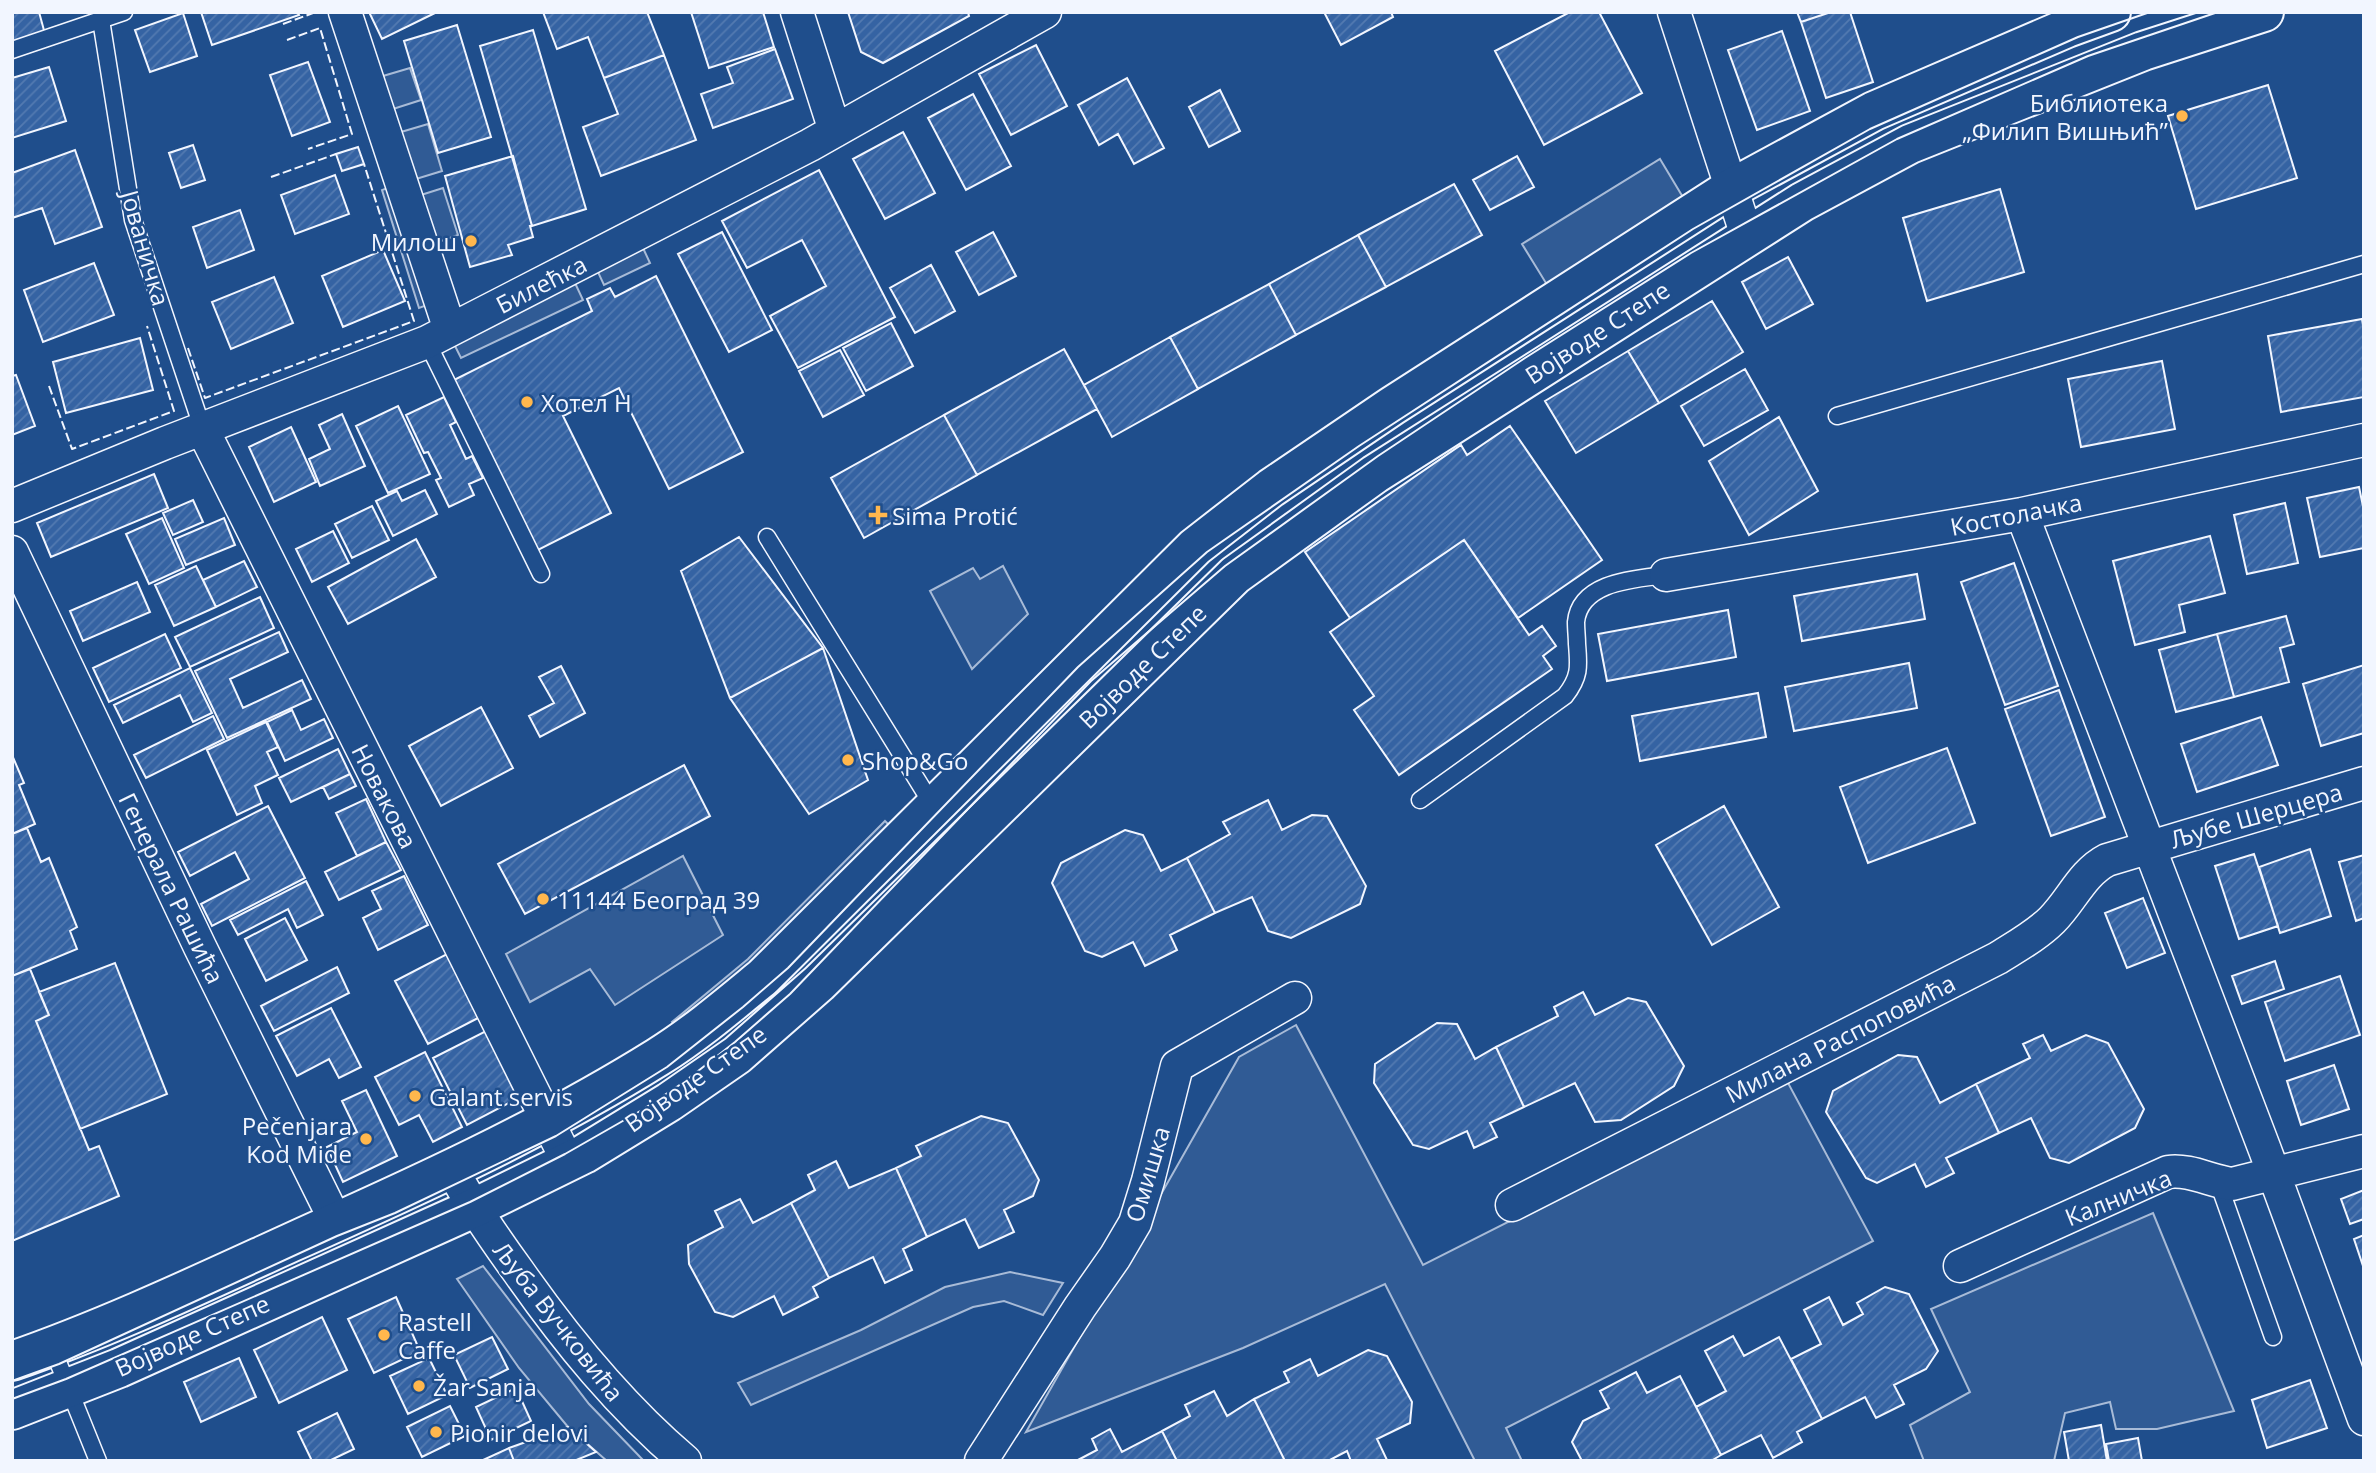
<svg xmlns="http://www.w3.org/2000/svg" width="2376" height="1473" font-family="'Open Sans',sans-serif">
<defs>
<pattern id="building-hatch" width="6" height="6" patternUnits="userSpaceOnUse" patternTransform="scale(1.75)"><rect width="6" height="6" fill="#3563a3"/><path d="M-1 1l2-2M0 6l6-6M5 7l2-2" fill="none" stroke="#537ab1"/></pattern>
</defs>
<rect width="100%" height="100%" fill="#1f4e8c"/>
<path fill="#305b95" stroke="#a8bbd7" stroke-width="2" d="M410,68L421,100L393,109L383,76Z
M428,124L442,171L416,179L401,132Z
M1660,159L1687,204L1549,288L1522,244Z
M396,185L433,303L419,308L382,190Z
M443,188L458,235L436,243L421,195Z
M643,248L650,263L604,285L597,270Z
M575,283L583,300L461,358L452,340Z
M1003,566L1028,614L972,669L930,591L973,568L980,579Z
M885,821L895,831L680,1033L672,1022L748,959Z
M683,856L723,935L615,1005L590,969L530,1002L506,954Z
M1296,1025L1423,1265L1787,1081L1873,1241L1506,1428L1522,1461H1475L1385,1284L1243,1348L1026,1432L1239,1057Z
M2153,1213L2234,1411L2157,1429H2116L2110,1402L2065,1413L2054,1461H1924L1910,1425L1970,1392L1931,1309Z
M483,1266L589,1404L644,1461H607L568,1427L519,1368L457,1279Z
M1010,1272L1063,1283L1043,1315L1004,1301L973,1307L751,1405L738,1383L861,1330L945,1287Z"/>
<path fill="url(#building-hatch)" stroke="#f2f6ff" stroke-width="2" d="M12,12H39L45,34L12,44Z
M201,12H297L299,15L212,45Z
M369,12H437L382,39Z
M543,12H647L664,55L604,78L588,37L557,49Z
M691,12H763L774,47L709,68Z
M848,12H968L969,16L883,63L861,52Z
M1324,12H1391L1393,17L1341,45Z
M1570,12H1599L1642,93L1544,145L1495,51Z
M1797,12H1831L1801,22Z
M1831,12H1850L1873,82L1826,98L1801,22Z
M183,13L197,56L150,72L135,30Z
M457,25L491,137L438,153L404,41Z
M533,30L586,209L532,226L480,46Z
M1782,31L1810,111L1757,130L1728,50Z
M1036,45L1067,106L1011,135L979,74Z
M775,49L793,99L713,128L701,94L733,83L727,67Z
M664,55L696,140L601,176L583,127L618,114L604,78Z
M308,62L330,122L292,136L270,75Z
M49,67L66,121L12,138V78Z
M1127,78L1164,148L1134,164L1118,134L1099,145L1078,105Z
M2268,85L2297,178L2196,209L2168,116Z
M1220,90L1240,131L1209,147L1189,107Z
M973,94L1011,166L966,190L928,118Z
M903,132L935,193L885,219L853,159Z
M193,145L205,180L181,188L169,153Z
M358,147L364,164L342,171L336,154Z
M75,150L102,227L55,244L42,208L12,218V173Z
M513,156L532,226H530L533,237L508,245L512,255L470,267L445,176Z
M1517,156L1534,187L1490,210L1473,180Z
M819,170L895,317L798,368L770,316L826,286L802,240L747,268L722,221Z
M335,175L349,214L295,234L281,195Z
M1454,184L1482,235L1386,287L1358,235Z
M2000,189L2024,272L1927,301L1903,218Z
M240,210L254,250L207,268L193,227Z
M722,232L772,330L729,352L678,254Z
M993,232L1016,276L979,295L956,252Z
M1358,235L1386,287L1296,335L1269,284Z
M383,250L405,301L343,327L322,276Z
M1788,257L1813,304L1766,329L1742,282Z
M94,263L114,315L43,342L24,290Z
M931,265L955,311L915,333L890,288Z
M656,276L743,452L669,489L619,388L563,416L611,513L536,551L452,381L592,311L587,299L610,288L615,297Z
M274,277L293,323L231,349L212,302Z
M1269,284L1296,335L1198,389L1170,337Z
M1712,301L1743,352L1659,403L1628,351Z
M2362,319L2364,331V397L2281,412L2268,336Z
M891,323L913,366L866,391L843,348Z
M1170,337L1198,389L1112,437L1084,385Z
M140,338L153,390L66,413L53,362Z
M1064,349L1097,409L977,475L944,415Z
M840,350L864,395L823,417L799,371Z
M1628,351L1659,403L1576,453L1545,401Z
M2162,361L2175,429L2081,447L2068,379Z
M1745,369L1768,410L1704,446L1681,406Z
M16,375L35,426L12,435V376Z
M444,397L456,422L450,425L466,459L472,456L483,478L469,484L474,495L449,507L436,480L441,478L428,452L424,453L406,415Z
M398,406L430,474L388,493L356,426Z
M342,414L365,466L320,486L309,459L330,449L319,425Z
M944,415L977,475L864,538L831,478Z
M1779,417L1818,491L1749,535L1709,461Z
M1510,426L1602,560L1518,618L1464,540L1350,618L1305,552L1461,445L1467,455Z
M291,427L316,482L274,502L249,447Z
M154,474L168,508L51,557L37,523Z
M2359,487L2364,511V548L2320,557L2307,498Z
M425,490L437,514L393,536L376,501L397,491L402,501Z
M193,500L203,522L173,535L163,513Z
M2285,503L2298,563L2247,574L2234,515Z
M372,506L389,540L352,558L335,524Z
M162,518L184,568L149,584L126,534Z
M224,518L235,545L186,565L175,539Z
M333,531L349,563L312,582L296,549Z
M2210,536L2225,593L2179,605L2185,632L2135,645L2113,561Z
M739,537L823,648L730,698L681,571Z
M416,539L436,577L348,624L328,587Z
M1464,540L1529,635L1542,626L1556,646L1543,656L1552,669L1399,775L1354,710L1374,696L1330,632Z
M244,561L257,587L216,607L203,580Z
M2014,563L2058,686L2005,705L1961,582Z
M196,566L216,607L174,626L155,585Z
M1917,574L1925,619L1802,641L1794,596Z
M137,582L150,612L83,641L70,611Z
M260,597L274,628L190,667L175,637Z
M1728,610L1736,657L1607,681L1598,634Z
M2286,616L2294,644L2280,648L2289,682L2234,697L2217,634Z
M279,632L288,652L230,679L243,708L302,680L311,699L227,738L195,671Z
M165,634L181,668L109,702L93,668Z
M2217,634L2234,697L2176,712L2159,650Z
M823,648L868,780L809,814L730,698Z
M1909,663L1917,708L1794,731L1785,687Z
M2364,665V733L2321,746L2303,684Z
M561,666L585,713L540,737L529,716L554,703L539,677Z
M190,668L212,713L193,722L180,695L123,723L114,705Z
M2059,690L2105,817L2051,836L2005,709Z
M1758,693L1766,737L1640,761L1632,716Z
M481,707L513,768L441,806L409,746Z
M292,710L301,730L324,719L333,738L285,761L267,722Z
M213,716L224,739L146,778L134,755Z
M2261,717L2278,765L2197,792L2181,744Z
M266,722L278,747L267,752L278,775L255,786L262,803L237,815L207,750Z
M1947,748L1975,823L1868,863L1840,787Z
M338,749L350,774L291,802L279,778Z
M12,755L24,783L19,785L35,824L12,834Z
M684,765L710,816L525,914L498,864Z
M350,774L356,786L329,799L323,787Z
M366,799L386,842L357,856L336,813Z
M1268,800L1282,830L1312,815L1327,816L1366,886L1360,904L1291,938L1268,931L1252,897L1215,913L1187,858L1230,834L1223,822Z
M268,806L305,878L212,926L201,904L249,879L235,852L190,876L178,852Z
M1724,806L1779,907L1712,945L1656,845Z
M27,828L41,862L49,858L77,927L70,931L77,949L12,976V834Z
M1125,830L1143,835L1161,871L1187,858L1215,913L1170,935L1177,950L1145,966L1133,942L1102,957L1085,951L1052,883L1061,863Z
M386,842L401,870L339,900L325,872Z
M2310,849L2331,916L2280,933L2259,867Z
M2254,854L2278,926L2239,939L2215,866Z
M2364,855V918L2356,921L2339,862Z
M404,876L428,925L378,950L363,918L381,909L372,891Z
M306,881L323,915L297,928L288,909L238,935L230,920Z
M2143,898L2165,953L2127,968L2105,913Z
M285,918L307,960L266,981L245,939Z
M447,954L480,1017L428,1044L395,981Z
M2275,961L2284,989L2242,1004L2232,976Z
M115,963L167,1094L80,1129L36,1021L49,1015L39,992Z
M337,967L349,993L274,1031L261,1006Z
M30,969L49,1015L36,1021L89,1150L99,1146L119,1196L12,1241V976Z
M2340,976L2360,1035L2285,1061L2265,1002Z
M1583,992L1595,1015L1628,998L1646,1002L1684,1066L1674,1086L1621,1120L1595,1122L1575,1083L1524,1107L1496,1047L1558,1016L1554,1007Z
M331,1008L361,1067L339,1078L329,1059L297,1076L276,1036Z
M1437,1023L1457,1024L1475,1059L1496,1047L1524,1107L1490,1123L1497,1137L1474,1148L1467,1131L1429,1149L1413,1145L1374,1083L1375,1064Z
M488,1030L522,1096L467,1125L433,1058Z
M2043,1035L2051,1051L2086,1035L2108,1043L2144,1109L2135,1128L2069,1163L2050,1158L2031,1118L1999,1133L1976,1084L2030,1058L2023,1044Z
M425,1052L462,1127L433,1142L419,1115L399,1125L375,1077Z
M1898,1055L1917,1057L1940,1103L1976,1084L1999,1133L1946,1158L1954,1173L1926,1187L1915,1164L1877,1183L1866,1178L1826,1112L1833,1091Z
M2334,1065L2349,1109L2301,1125L2287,1081Z
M366,1090L397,1156L343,1182L327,1147L357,1132L342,1101Z
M981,1116L1008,1123L1039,1180L1033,1196L1004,1210L1014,1232L979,1248L965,1219L927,1237L896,1168L921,1156L916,1146Z
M836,1161L849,1188L896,1168L927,1237L903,1249L912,1270L885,1283L873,1257L829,1278L791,1203L815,1190L808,1175Z
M2364,1190V1219L2350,1224L2341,1199Z
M740,1199L753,1223L791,1203L829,1278L813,1287L818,1297L783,1315L774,1296L733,1317L715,1312L689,1264L688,1245L723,1227L715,1211Z
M2364,1235V1269L2354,1239Z
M1885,1287L1909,1294L1938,1351L1926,1369L1894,1385L1904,1404L1876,1418L1865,1397L1822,1419L1791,1359L1821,1344L1804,1310L1829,1297L1843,1325L1863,1314L1857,1303Z
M396,1297L420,1351L374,1373L348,1319Z
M322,1317L347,1370L279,1403L254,1350Z
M1733,1336L1744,1356L1779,1337L1822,1419L1797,1432L1802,1442L1773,1458L1761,1435L1721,1455L1696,1407L1726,1391L1705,1351Z
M492,1337L508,1369L470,1388L454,1355Z
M1368,1350L1387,1356L1412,1402L1410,1423L1377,1439L1387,1460L1351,1461L1347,1451L1328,1461H1285L1254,1399L1289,1382L1284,1372L1310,1359L1318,1376Z
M239,1358L256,1397L201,1422L184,1382Z
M429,1358L447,1395L408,1414L390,1376Z
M1636,1372L1647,1393L1680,1376L1721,1455L1711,1461H1582L1572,1442L1583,1421L1609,1408L1600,1391Z
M2310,1380L2327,1428L2267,1448L2252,1400Z
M516,1388L531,1421L491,1440L476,1407Z
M1214,1391L1227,1416L1254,1399L1285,1461H1177L1162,1431L1190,1416L1185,1405Z
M450,1406L465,1436L422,1457L407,1427Z
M337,1413L354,1449L329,1461H312L298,1432Z
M2101,1425L2107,1461H2069L2064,1432Z
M568,1427L596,1452L574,1461H514L509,1448Z
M1110,1429L1122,1452L1162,1431L1177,1461H1076L1097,1450L1092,1439Z
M2138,1438L2142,1461H2109L2106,1444Z
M509,1448L514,1461H481Z"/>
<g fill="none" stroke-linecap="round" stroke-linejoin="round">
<defs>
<path id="service" d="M101,20L133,220L203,430
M12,50L124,12
M427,342L541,574
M1837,416L2364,264
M767,537L924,791L936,802
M1420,800L1565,696C1580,677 1579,667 1577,644C1577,637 1576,630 1576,622C1580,581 1636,579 1666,575
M2218,1182L2273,1337
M52,1347L98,1461"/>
<path id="minor" d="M345,12L450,330
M797,12L835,131
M1674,12L1747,236
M203,430L568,1162
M12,506L165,443L427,342L810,145L1045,12
M2022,514L2265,1150L2364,1419
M12,552L200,947L336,1222
M1666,575L2022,514L2364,440
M451,1167C470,1204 494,1238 518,1271C567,1341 620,1406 685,1461
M1512,1205L1998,958C2017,946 2037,935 2052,920C2072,900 2082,873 2107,860L2364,783
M1960,1266L2168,1172C2190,1169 2210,1181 2232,1184L2364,1151
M981,1461L1080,1307L1115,1257L1135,1223L1148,1181L1177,1066L1295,998"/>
<path id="secondary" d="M12,1361C107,1328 198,1285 290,1243C415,1187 541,1130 658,1057C695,1034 729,1005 763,977L1195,547L1271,488L1392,406L1730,189L1874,111L2067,28L2111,12
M12,1410L119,1368L474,1208L584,1154L669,1102L737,1055L819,983L1235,575L1375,474L1802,202L1910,144L2143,51L2264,12"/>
</defs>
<use href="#service" stroke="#f2f6ff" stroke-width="19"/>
<use href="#minor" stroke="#f2f6ff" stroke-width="35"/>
<use href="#secondary" stroke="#f2f6ff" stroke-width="42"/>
<use href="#service" stroke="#1f4e8c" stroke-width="16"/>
<use href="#minor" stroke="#1f4e8c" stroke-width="32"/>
<use href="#secondary" stroke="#1f4e8c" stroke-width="38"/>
<path stroke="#f2f6ff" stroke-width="2" d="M12,1381L59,1364L337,1236L395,1213L556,1136L667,1067L743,1007L788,968L1078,667L1207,552L1359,446L1693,229L1870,129L2078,37L2150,12
M12,1399L66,1379L470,1202L565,1154L642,1110L684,1082L735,1042L790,994L1091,681L1225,566L1378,456L1525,358L1691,253L1897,139L2088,56L2218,12"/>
<path stroke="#f2f6ff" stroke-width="2" stroke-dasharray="9 3.5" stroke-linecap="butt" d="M283,24L316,12
M287,40L320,28L352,134L308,149
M271,177L336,154
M188,348L205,398L414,321L364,164
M49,386L72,449L174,411L147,326"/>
</g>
<g fill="#ffb74d" stroke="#1f4e8c" stroke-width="2.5">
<circle cx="2182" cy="116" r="7"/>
<circle cx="471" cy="241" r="7"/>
<circle cx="527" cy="402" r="7"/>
<path d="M874.5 504.5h7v7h7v7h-7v7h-7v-7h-7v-7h7z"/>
<circle cx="848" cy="760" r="7"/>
<circle cx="543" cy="899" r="7"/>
<circle cx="415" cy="1096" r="7"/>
<circle cx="366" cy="1139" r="7"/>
<circle cx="384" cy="1335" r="7"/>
<circle cx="419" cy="1386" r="7"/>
<circle cx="436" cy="1432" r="7"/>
</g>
<g text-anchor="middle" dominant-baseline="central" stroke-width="5" stroke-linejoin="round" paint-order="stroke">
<g font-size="24" fill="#f2f6ff" stroke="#1f4e8c" text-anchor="start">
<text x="2168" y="102" text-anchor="end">Библиотека<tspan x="2168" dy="28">„Филип Вишњић”</tspan></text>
<text x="457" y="241" text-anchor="end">Милош</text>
<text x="541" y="402">Хотел Н</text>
<text x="892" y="515">Sima Protić</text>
<text x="862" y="760">Shop&amp;Go</text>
<text x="557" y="899">11144 Београд 39</text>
<text x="429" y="1096">Galant servis</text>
<text x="352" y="1125" text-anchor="end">Pečenjara<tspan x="352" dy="28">Kod Mide</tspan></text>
<text x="398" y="1321">Rastell<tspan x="398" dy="28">Caffe</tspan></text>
<text x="433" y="1386">Žar Sanja</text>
<text x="450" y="1432">Pionir delovi</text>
</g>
<g font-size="24" fill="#f2f6ff" stroke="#1f4e8c">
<text transform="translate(146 248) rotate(74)">Јованичка</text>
<text transform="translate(541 284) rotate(-27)">Билећка</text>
<text transform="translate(1597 332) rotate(-33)">Војводе Степе</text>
<text transform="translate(2016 514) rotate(-11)">Костолачка</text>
<text transform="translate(1142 666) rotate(-44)">Војводе Степе</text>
<text transform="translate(385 796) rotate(63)">Новакова</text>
<text transform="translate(2256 815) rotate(-16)">Љубе Шерцера</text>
<text transform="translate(172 888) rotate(64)">Генерала Рашића</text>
<text transform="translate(1840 1038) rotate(-27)">Милана Распоповића</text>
<text transform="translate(695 1078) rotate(-35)">Војводе Степе</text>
<text transform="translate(1147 1174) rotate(-73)">Омишка</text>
<text transform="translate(2118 1197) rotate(-22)">Калничка</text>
<text transform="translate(559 1321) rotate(52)">Љуба Вучковића</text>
<text transform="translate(192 1335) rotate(-24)">Војводе Степе</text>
</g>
</g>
<rect width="2376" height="1473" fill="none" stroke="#f2f6ff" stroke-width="28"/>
</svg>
